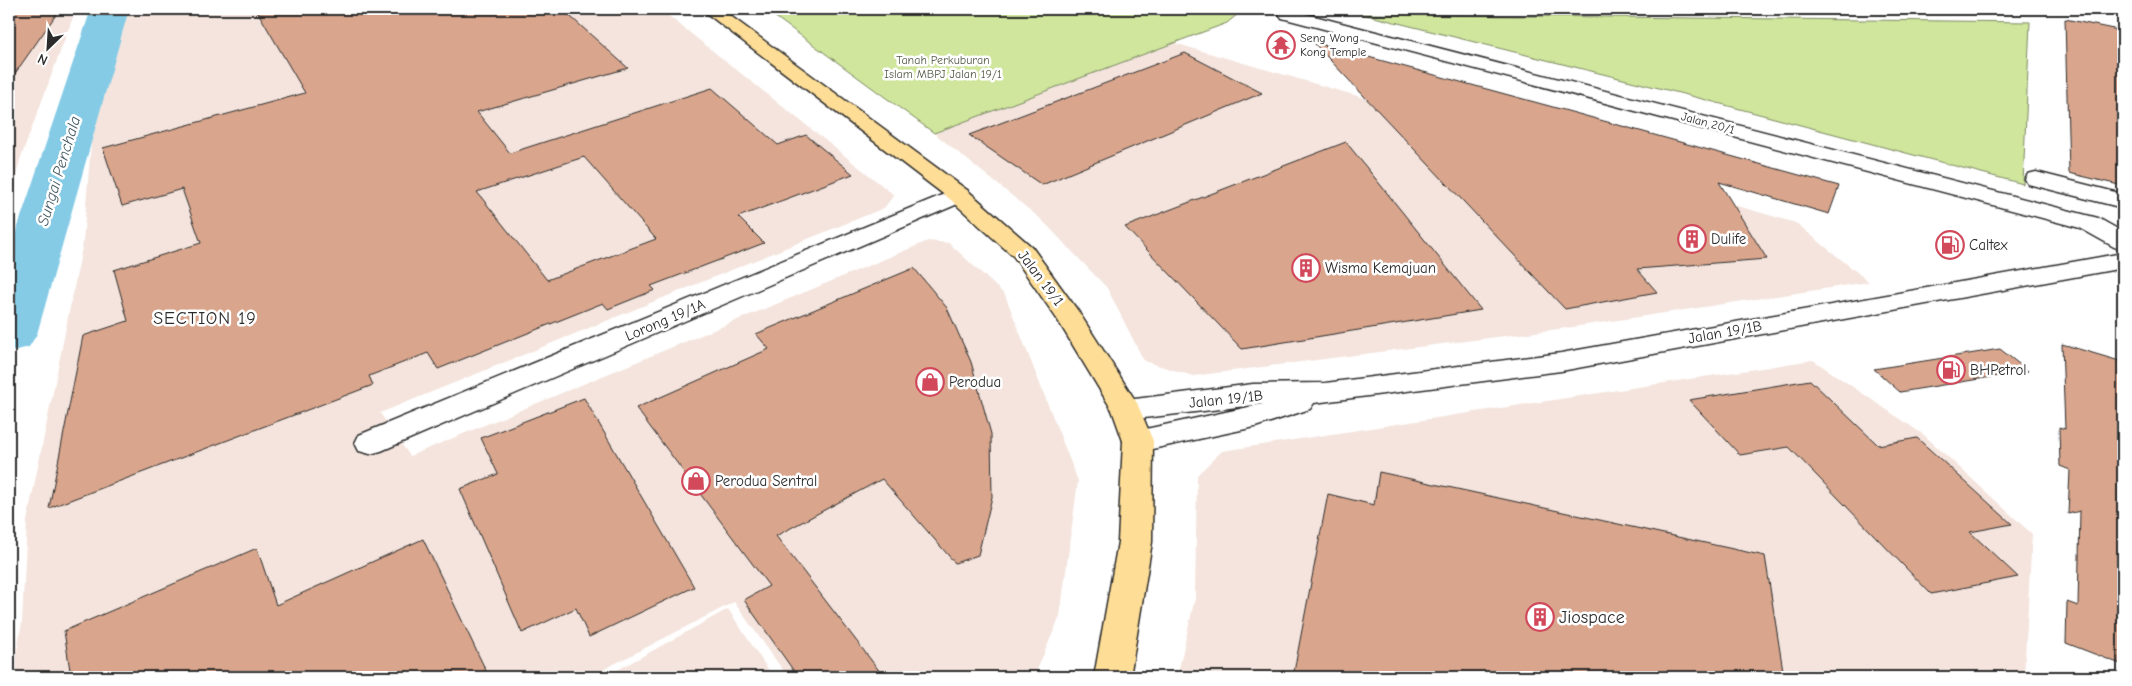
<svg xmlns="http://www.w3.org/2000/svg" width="2132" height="686" font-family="'Comic Neue',sans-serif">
<rect width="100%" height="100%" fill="#fff"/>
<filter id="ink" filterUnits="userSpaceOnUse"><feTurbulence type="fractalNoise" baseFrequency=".02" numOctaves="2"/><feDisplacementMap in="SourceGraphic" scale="10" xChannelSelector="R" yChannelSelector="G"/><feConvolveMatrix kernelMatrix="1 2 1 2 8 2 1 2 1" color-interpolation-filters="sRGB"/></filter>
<g filter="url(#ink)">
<path fill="#f4e4dd" d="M9,9H76L20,160L9,204Z
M122,9H660L894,195L884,208L380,413L410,456L928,241L949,243L1005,295L1078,481L1060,616L1034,677H788L734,602L589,677H12L22,622L27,521L83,243L91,144Z
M1174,43L1796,223L1869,282L1566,328L1193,376L1144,361L1107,288L1042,220L934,133Z
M1813,360L1924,435L2032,534L2024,677H1177L1195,598L1197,475L1222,451Z
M728,609L773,677H605Z"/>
<path fill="#cfe69c" stroke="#7d8864" d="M797,9H1244L1227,23L934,133L774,16Z
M1362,14L2030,22L2023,184L1691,96Z"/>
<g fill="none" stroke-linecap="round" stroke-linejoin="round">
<path fill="#85cbe6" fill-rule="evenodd" d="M91,9H129L37,334L29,347L9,352V253Z"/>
</g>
<path fill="#d9a68d" stroke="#2b2b2b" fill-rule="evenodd" d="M9,9H60L9,82Z
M256,9H562L628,68L477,112L510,153L712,88L778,145L806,135L853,174L738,217L764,243L651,286L655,290L608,309L603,303L438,369L428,353L369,376L373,385L49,508L83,336L128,321L114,270L201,243L182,189L122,206L103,148L305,93ZM584,157L656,239L547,280L477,192Z
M2065,19L2123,31V186L2069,173Z
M1313,42L1564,110L1839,186L1829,214L1719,182L1767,259L1637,269L1657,292L1565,309Z
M1185,53L1262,93L1042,185L969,135Z
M1346,142L1481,310L1242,349L1125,227Z
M914,268L947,308L971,362L991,434L992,497L978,555L955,563L882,479L776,536L884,677H798L744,600L769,586L636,408L769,349L756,334Z
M2062,344L2123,362V665L2066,643L2067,602L2078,606L2080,511L2068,514L2070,470L2060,466L2059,427L2065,429Z
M2000,349L2028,371L1900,392L1874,369Z
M1810,380L1878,445L1917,438L2012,524L1970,532L2018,577L1931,594L1789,447L1740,455L1689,400Z
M584,398L694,587L589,637L576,608L522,633L460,489L498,474L481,438Z
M1379,472L1765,556L1784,677H1293L1328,494L1374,505Z
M423,539L489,677H71L64,631L257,548L276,605Z"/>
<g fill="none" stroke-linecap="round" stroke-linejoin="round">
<defs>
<path id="minor" d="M1287,9L2098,218L2123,232V249L2114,247L2080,228L1282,18L1279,14L1282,10Z
M2036,172L2123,194V208L2028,184L2025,179L2028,174Z
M959,188L967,190L971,195L967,200L381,451L370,454L359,451L355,443L359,435Z
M2123,253V268L1561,371L1314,403L1310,409L1255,427L1138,452L1127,449L1123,441L1127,433L1263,404L1127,420L1117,417L1112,410L1117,403L1127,400L1253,384L1325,383L1561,353Z"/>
<path id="major" d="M701,9H721L967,190L1032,247L1078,311L1137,403L1153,441L1152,542L1130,677H1094L1118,542L1123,441L1112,410L1057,319L1014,257L951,200Z"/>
</defs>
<use href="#minor" stroke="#2b2b2b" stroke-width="3"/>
<use href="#major" stroke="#2b2b2b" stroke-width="3"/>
<use href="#minor" fill="#fff" fill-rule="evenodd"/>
<use href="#major" fill="#fedd96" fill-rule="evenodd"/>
</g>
</g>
<defs>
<symbol id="temple-ring" viewBox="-11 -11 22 22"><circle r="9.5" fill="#fff" stroke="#d1495b" stroke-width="1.5"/><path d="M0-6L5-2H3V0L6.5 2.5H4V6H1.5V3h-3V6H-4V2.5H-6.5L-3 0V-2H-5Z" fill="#d1495b"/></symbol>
<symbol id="building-ring" viewBox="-11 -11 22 22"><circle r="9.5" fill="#fff" stroke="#d1495b" stroke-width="1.5"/><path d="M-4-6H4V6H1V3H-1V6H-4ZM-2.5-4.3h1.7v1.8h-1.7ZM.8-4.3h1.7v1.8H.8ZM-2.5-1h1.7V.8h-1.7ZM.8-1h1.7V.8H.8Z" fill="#d1495b"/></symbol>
<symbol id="fuel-ring" viewBox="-11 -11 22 22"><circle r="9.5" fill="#fff" stroke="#d1495b" stroke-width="1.5"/><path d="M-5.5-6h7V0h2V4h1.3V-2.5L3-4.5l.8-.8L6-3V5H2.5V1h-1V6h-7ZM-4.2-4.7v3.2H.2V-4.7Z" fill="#d1495b"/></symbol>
<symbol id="shop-ring" viewBox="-11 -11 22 22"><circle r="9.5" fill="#fff" stroke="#d1495b" stroke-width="1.5"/><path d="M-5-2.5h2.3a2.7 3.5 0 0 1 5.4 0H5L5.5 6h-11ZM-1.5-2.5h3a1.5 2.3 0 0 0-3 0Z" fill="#d1495b"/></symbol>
</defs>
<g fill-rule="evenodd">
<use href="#temple-ring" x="1265" y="29" width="32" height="32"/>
<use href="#building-ring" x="1676" y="223" width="32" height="32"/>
<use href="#fuel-ring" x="1934" y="229" width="32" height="32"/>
<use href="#building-ring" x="1290" y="252" width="32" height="32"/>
<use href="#fuel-ring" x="1935" y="354" width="32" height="32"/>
<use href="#shop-ring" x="914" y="366" width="32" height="32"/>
<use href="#shop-ring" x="680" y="465" width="32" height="32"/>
<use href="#building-ring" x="1524" y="601" width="32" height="32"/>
</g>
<g text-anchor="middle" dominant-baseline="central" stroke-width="5" stroke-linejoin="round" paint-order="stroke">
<g font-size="12" fill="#2b2b2b" stroke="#fff" text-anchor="start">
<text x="1300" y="38">Seng Wong<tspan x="1300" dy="14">Kong Temple</tspan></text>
</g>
<g font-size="12" fill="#545a47" stroke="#fff">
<text x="943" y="60">Tanah Perkuburan<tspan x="943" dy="14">Islam MBPJ Jalan 19/1</tspan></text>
</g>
<g font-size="12" fill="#2b2b2b" stroke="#fff">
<text transform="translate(1708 123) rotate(15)">Jalan 20/1</text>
</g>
<g font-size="15" fill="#2b2b2b" stroke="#fff" text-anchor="start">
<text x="1711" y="239">Dulife</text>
<text x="1969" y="245">Caltex</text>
<text x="1325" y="268">Wisma Kemajuan</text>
<text x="1970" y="370">BHPetrol</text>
<text x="949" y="382">Perodua</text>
<text x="715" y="481">Perodua Sentral</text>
</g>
<g font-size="15" fill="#2b2b2b" stroke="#fff">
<text transform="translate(1041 278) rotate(53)">Jalan 19/1</text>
<text transform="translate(665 320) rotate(-23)">Lorong 19/1A</text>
<text transform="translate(1725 332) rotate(-10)">Jalan 19/1B</text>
<text transform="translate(1226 399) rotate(-6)">Jalan 19/1B</text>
</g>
<g font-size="16" font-style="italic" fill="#465b63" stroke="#fff">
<text transform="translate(59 171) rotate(-73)">Sungai Penchala</text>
</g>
<g font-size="18" letter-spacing="1" fill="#2b2b2b" stroke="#fff">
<text x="205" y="318">SECTION 19</text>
</g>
<g font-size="18" fill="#2b2b2b" stroke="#fff" text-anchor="start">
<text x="1559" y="617">Jiospace</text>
</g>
</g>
<rect width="2132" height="686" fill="none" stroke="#fff" stroke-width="30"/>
<rect x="15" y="15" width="2102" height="656" fill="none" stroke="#2b2b2b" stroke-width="2" filter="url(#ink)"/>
<g transform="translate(48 48) rotate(205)" stroke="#ffffff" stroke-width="4" paint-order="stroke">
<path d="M0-4L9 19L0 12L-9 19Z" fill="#2b2b2b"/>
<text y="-8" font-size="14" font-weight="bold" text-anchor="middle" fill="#2b2b2b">N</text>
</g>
</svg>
